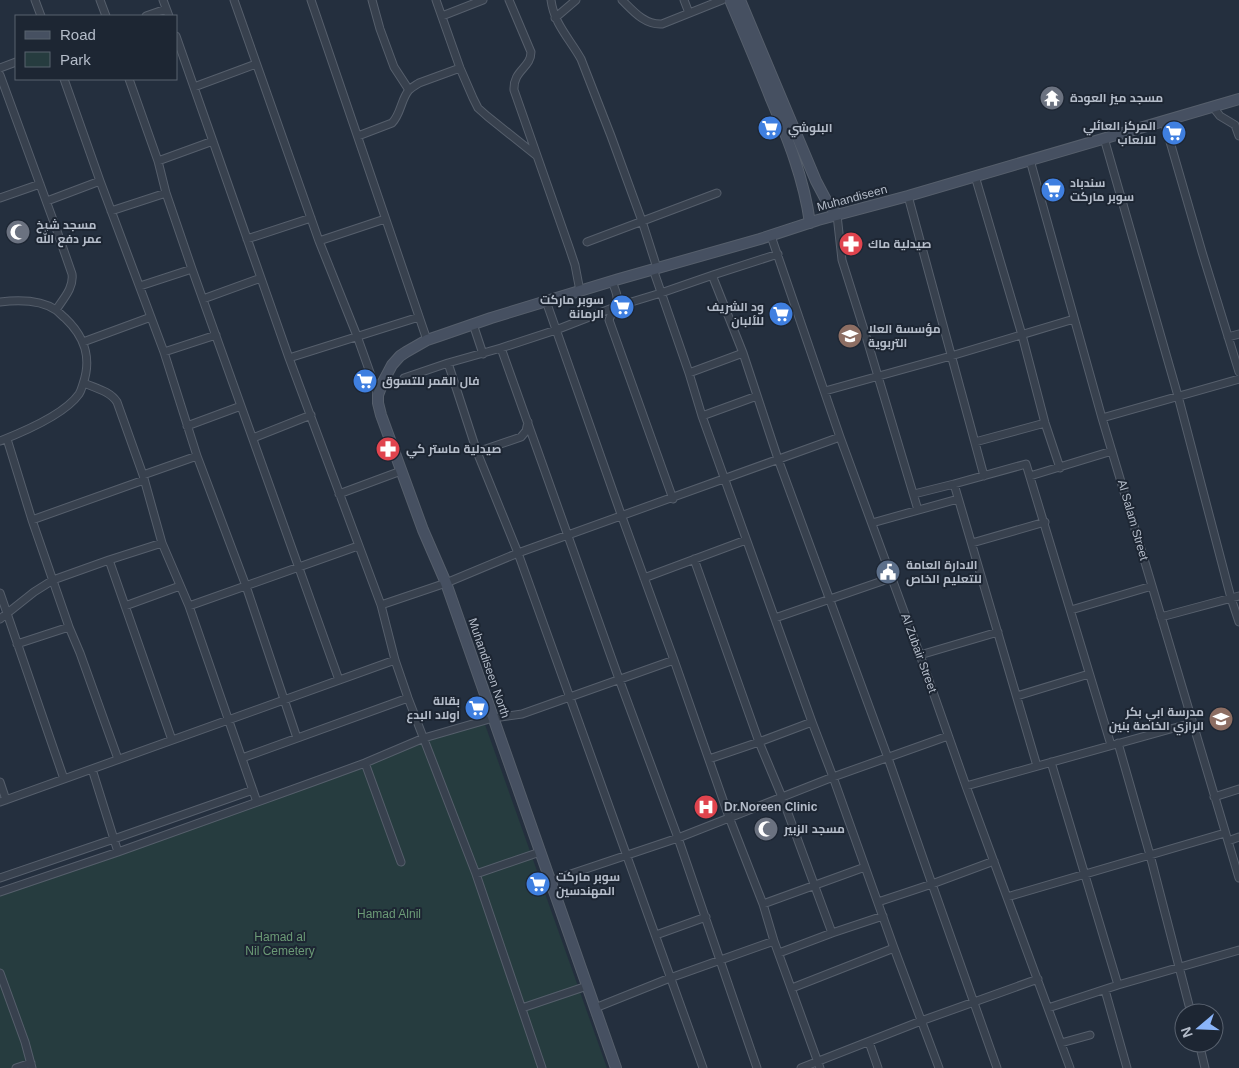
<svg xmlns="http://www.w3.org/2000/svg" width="1239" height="1068" font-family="Helvetica,Cairo,sans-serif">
<rect width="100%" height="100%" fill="#242f3e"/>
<path fill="#263c3f" d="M482,716L607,1068H0V892Z"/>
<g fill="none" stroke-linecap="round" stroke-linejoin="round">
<defs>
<path id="street" d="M35,0L41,16
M100,0L106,16
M163,0L169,16
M234,0L319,241L357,336L378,395
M311,0L427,340
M372,0L380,29L394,67L409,90
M436,0L460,68L473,98L478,108L487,116L537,156
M509,0L531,52C531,68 513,70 514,90L570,250L575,265L580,291
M551,0C554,24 570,39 581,59L611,136L642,221L657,268
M622,0C634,12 645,25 662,24L722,0
M684,0L689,13
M146,16L166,9
M442,16L483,0
M555,18L576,0
M176,36L289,358L419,317
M0,68L16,62
M0,75L56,228L72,274C74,288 63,299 56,310
M64,79L100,181L164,352L197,456L246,586L297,738
M129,79L158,161L166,193L192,269L339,680
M194,87L256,64
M1213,107L1220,116L1235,125L1239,136
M1164,121L1202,252L1239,372
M358,136L392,123C401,114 401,99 409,90C412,87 416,85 419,83L460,68
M1104,138L1178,396L1231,598L1239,622
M1030,160L1102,418L1239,878
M158,161L213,141
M975,176L1022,335L1045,423L1060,468
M908,196L984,476
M0,198L40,184
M47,201L100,181
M111,211L166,193
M837,215L842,260L865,333L918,510
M771,236L840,437L920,655L966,786L1070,1068
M247,239L311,218
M319,241L385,219
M587,242L717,193
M653,269L689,373L702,416L725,480L812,722L833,777L894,948L939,1068
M713,275L714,280L743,353L778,459L888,758L932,884L997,1068
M612,281C614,288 620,297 616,305C614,310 611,314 609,320L673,499
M140,286L192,269
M203,299L261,278
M546,301L622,517L674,660L729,817L763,904L774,941L820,1068
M0,302C17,300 41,300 56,310C59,312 62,316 65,318C85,337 92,358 83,384C82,387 81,391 79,394C65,414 23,432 0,441
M473,324L483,354
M1228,337L1239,334
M83,342L151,317
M501,348L619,679L678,838L757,1068
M164,352L216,335
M289,358L381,605L395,660L408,698L476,874L542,1068
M448,363L477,452L518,553L703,1068
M689,373L743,353
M404,378L448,363L501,348L556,330L615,307L661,293L713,275L778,254
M84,383C95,388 110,391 117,402L143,475L162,543L189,606L257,802
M825,391L951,356L1074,319
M702,416L757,396
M1102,418L1239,379
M187,426L241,406
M253,438L311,415
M7,439L32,520L144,480
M975,442L1045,423
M477,452L521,437L526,431L528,422
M143,475L197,456
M1030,476L1112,451
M954,484L1037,766
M339,494L401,471
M914,494L954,484L1026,464L1111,745
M32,520L69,627L80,653L118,759
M872,523L958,499
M162,543L109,560L172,740
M972,543L1045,522
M694,559L759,742L782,797L832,933
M644,578L746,540
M0,593L64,779
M381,605L446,583L518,553L840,437
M125,606L180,586
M189,606L358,546
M1071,610L1152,586
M1161,617L1239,596
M775,618L891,578
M0,619L34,592L53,580L109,560
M17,644L69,627
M920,655L998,632
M1017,696L1089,674
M1118,743L1150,855L1191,1013
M242,758L408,698
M709,759L759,742L812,722
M1051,762L1118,985
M365,763L401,862
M92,769L118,852
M0,782L6,800
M966,786L1192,723
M1214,797L1239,789
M0,802L395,660
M1228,841L1239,837
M476,874L540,852
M0,878L114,839L253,790
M550,881L678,838L833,777L948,736
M0,892L118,852L313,782L365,763L424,738L493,718L522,714L674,660
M1007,897L1225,833
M878,902L932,884L994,861
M763,904L865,867
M656,935L706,917
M779,953L832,933L883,916
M0,973L25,1042L32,1068
M792,988L894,948
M1105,990L1127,1068
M522,1008L587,986
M595,1008L670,978L774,941
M1048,1008L1118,985L1239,950
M869,1042L878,1068
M1061,1043L1090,1035
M1199,1043L1205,1068
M16,1068L31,1063
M801,1068L921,1021L1038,979"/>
<path id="secondary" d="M730,0C744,33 758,66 771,99C788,139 804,179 810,223
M740,0L816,181L826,200L837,215
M616,1068L446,583L423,530L381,415L378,403V395L383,382L392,365L400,356L406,352L427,340L439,336L491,318L619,279L760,239L818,220L908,196L1239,99"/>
</defs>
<use href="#street" stroke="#565f6c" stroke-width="9"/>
<use href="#secondary" stroke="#565f6c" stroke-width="12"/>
<use href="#street" stroke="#38414e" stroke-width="7"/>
<use href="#secondary" stroke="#465061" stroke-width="10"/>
</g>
<defs>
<symbol id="temple-disc" viewBox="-11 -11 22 22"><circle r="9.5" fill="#6b7280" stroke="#1d2633"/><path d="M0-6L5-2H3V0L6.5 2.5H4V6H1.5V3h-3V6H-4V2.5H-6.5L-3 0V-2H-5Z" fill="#fff"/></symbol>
<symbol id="supermarket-disc" viewBox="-11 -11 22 22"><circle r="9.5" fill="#3f7fe0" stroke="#1d2633"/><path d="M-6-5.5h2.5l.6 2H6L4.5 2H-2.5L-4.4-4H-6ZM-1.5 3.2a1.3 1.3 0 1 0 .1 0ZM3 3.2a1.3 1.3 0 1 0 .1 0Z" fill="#fff"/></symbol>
<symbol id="mosque-disc" viewBox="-11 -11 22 22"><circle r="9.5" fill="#6b7280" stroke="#1d2633"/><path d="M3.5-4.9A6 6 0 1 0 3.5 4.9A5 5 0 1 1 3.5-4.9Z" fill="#fff"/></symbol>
<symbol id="pharmacy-disc" viewBox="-11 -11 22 22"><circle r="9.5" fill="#e0444e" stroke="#1d2633"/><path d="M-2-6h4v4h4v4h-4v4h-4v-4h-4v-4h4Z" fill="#fff"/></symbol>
<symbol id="school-disc" viewBox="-11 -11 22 22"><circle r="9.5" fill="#8d6e63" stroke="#1d2633"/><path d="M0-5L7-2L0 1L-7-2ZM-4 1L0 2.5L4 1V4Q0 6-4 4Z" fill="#fff"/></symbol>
<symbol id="civic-disc" viewBox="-11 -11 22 22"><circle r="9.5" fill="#5c6f8a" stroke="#1d2633"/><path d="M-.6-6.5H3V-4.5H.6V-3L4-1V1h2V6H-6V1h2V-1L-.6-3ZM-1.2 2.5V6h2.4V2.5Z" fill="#fff"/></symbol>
<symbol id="hospital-disc" viewBox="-11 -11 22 22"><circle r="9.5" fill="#e0444e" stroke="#1d2633"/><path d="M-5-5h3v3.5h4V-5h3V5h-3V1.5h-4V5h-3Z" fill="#fff"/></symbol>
</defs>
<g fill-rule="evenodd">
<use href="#temple-disc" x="1038" y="84" width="28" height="28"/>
<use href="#supermarket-disc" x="756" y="114" width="28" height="28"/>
<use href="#supermarket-disc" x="1160" y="119" width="28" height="28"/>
<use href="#supermarket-disc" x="1039" y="176" width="28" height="28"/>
<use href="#mosque-disc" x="4" y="218" width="28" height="28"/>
<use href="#pharmacy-disc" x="837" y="230" width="28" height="28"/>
<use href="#supermarket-disc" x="608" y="293" width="28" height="28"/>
<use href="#supermarket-disc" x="767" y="300" width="28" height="28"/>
<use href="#school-disc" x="836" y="322" width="28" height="28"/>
<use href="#supermarket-disc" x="351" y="367" width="28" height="28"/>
<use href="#pharmacy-disc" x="374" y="435" width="28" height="28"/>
<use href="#civic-disc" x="874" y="558" width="28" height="28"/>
<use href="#supermarket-disc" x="463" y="694" width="28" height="28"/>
<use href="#school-disc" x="1207" y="705" width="28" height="28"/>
<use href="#hospital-disc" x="692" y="793" width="28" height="28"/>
<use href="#mosque-disc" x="752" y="815" width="28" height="28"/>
<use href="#supermarket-disc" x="524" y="870" width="28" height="28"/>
</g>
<g text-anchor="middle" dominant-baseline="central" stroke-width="4" stroke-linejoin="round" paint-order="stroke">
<g font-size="12" font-weight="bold" fill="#b4bcc9" stroke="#1d2633" text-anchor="start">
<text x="1070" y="98">مسجد ميز العودة</text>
<text x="1156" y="126" text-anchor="end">المركز العائلي<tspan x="1156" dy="14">للالعاب</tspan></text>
<text x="788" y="128">البلوشي</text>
<text x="1070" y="183">سندباد<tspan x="1070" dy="14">سوبر ماركت</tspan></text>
<text x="36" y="225">مسجد شيخ<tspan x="36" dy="14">عمر دفع الله</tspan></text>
<text x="868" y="244">صيدلية ماك</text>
<text x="604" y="300" text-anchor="end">سوبر ماركت<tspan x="604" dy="14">الرمانة</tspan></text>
<text x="764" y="307" text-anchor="end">ود الشريف<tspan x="764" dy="14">للألبان</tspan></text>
<text x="868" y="329">مؤسسة العلا<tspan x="868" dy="14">التربوية</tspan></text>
<text x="382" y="381">فال القمر للتسوق</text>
<text x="406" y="449">صيدلية ماستر كي</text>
<text x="906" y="565">الادارة العامة<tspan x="906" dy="14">للتعليم الخاص</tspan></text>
<text x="460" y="701" text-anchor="end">بقالة<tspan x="460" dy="14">اولاد البدع</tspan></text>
<text x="1204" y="712" text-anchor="end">مدرسة ابي بكر<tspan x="1204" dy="14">الرازي الخاصة بنين</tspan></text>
<text x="724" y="807">Dr.Noreen Clinic</text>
<text x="784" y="829">مسجد الزبير</text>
<text x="556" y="877">سوبر ماركت<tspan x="556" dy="14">المهندسين</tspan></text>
</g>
<g font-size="12" fill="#b4bcc9" stroke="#1d2633">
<text transform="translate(852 198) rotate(-15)">Muhandiseen</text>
<text transform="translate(1133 520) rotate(74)">Al Salam Street</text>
<text transform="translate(919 653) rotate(70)">Al Zubair Street</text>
<text transform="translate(489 668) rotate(71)">Muhandiseen North</text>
</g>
<g font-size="12" fill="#6b9a76" stroke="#1d2633">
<text x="389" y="914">Hamad Alnil</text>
<text x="280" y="937">Hamad al<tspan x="280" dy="14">Nil Cemetery</tspan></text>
</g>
</g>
<rect x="15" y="15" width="162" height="65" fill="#1d2633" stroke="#59626f"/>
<rect x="25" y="31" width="25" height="8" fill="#465061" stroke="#59626f"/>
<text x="60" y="40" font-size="15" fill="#b4bcc9">Road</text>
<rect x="25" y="52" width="25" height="15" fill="#263c3f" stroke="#59626f"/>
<text x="60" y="65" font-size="15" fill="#b4bcc9">Park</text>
<g transform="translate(1199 1028) rotate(251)"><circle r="24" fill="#1d2633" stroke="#59626f"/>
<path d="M0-4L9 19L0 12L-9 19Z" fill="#8ab4f8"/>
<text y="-8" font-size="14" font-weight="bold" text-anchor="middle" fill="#b4bcc9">N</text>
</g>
</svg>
